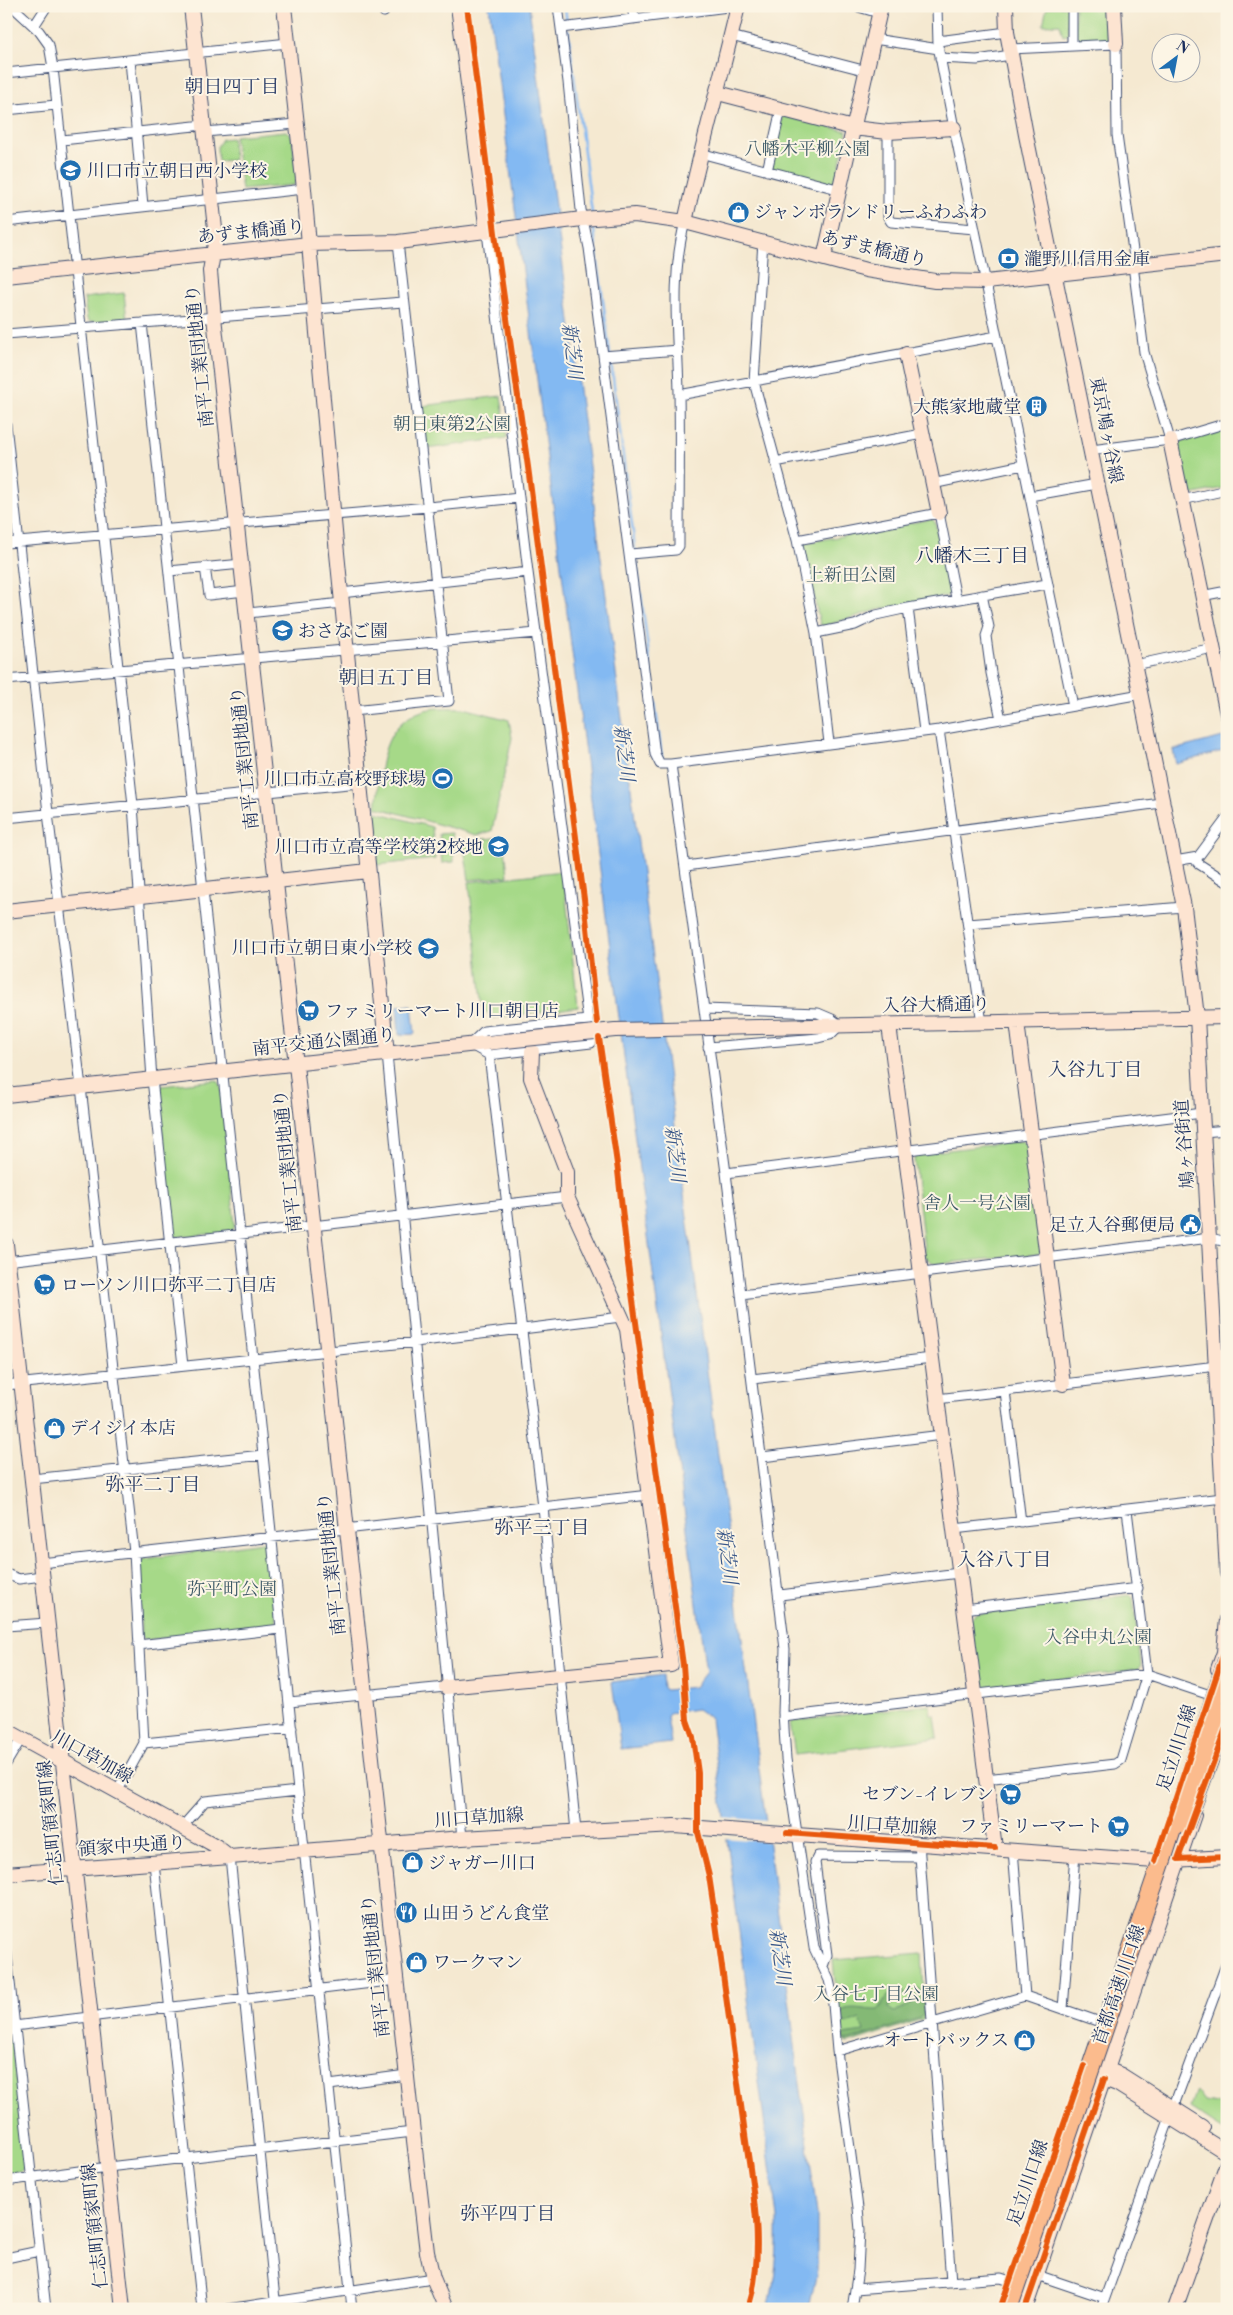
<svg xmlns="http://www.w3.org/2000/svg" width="1233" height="2315" font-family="'Libre Bodoni','Noto Serif JP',serif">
<rect width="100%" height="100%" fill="#fcf5e5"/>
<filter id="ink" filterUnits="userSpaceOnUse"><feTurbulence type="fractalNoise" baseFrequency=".02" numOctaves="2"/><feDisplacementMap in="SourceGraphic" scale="10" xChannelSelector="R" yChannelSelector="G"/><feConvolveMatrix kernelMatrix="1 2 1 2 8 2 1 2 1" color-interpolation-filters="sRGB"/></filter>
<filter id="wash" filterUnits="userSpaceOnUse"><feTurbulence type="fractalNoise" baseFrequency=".0096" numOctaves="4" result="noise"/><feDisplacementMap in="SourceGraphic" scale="20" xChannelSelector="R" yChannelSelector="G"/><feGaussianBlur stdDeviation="1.12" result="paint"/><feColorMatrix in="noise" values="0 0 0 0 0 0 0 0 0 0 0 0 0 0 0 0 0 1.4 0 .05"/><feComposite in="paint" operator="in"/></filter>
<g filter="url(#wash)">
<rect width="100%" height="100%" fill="#f5e9d1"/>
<path fill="#a6d988" stroke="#608473" d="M1068,6V35L1063,36L1060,24L1043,25L1047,7Z
M1075,6H1108L1109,41L1078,42L1075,40Z
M782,116L847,131L835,185L773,169L772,166Z
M286,131L292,136L297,179L294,185L242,190L234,136Z
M232,138L234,160L218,161L217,147L222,139Z
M124,293L127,320L90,322L87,319L84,298Z
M501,396L507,438L426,449L422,406Z
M1223,431L1227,434V487L1190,495L1187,493L1176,446L1178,442Z
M932,519L935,522L950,593L947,596L877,610L824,626L820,624L803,546L805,543Z
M464,708L509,720L512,738L492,831L477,835L376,807C382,767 379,724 425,710C437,707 452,708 464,708Z
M369,810L432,827L435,859L376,865Z
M452,833L454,862L442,863L439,834Z
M504,837L508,876L469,880L463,841Z
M563,871L578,1007L494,1018L483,1009L469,882Z
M217,1080L221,1085L235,1226L231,1232L177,1237L174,1234L158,1091L161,1086Z
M1022,1141L1028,1146L1041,1252L1039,1254L935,1264L925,1257L914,1159L917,1154Z
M269,1541L277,1625L146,1640L141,1636L138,1560Z
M1130,1595L1133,1598L1141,1665L1137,1670L985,1688L979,1684L971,1619L975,1614Z
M930,1704L931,1715H935L938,1738L795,1755L790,1722Z
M922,1953L925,2015L923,2019L848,2043L840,2038L833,1960Z
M6,2031L11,2034L26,2165L21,2171L6,2173Z
M1196,2091L1204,2102L1227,2106V2132L1190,2108Z"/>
<path fill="#84b974" stroke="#507469" d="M918,1988L922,1991L924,2014L920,2018L848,2041L843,2038V2035L864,2032L860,2019L850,2023L841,2022L840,2012C850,2004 866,2011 878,2010C889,1998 886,1989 905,1991L907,1995L895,1998L888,2008L894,2012L901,2010L914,2001Z"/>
<path fill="#83b9f2" stroke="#4f74a8" d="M489,6H529L817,2214V2270L809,2309H768C776,2278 778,2249 777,2218L711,1719L697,1709L669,1713L667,1717L671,1743L621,1749L612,1682L662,1675L663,1688L666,1690L694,1687L706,1672L622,1041Z
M1223,737L1226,750L1176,764L1173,750Z
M412,1005L415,1034L399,1035L397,1006Z"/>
<path fill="#f5e9d1" d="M722,1817L767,1821L770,1842L724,1838Z"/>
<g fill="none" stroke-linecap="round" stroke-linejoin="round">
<path stroke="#83b9f2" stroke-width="2.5" d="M565,6L567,25
M568,30L592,213
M593,223L662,757"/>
</g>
</g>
<g filter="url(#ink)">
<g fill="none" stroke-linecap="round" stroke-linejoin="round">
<defs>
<path id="street" d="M12,6L39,31L49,45L53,68L133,805L152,1079L183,1366
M383,6L384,12
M558,6L568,82L581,210L589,248L655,754L660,764H671L726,1173L785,1649L783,1713L786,1759L814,1948L829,1980L832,1993L837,2051L858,2208L860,2230L858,2270L852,2309
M632,6L634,19
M855,6L879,13
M937,6L938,46L954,128L1073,706
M1072,6V46
M34,26L47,6
M561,28L736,6
M731,36L867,71
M874,39L939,49
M938,41L1007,32
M1010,49L1116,44L1117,135L1135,265
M940,58L977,60L1011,55
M130,60L143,206
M6,73L288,43
M6,110L56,105
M205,132L296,124
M888,132V217L891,222L975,229
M62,140L204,125
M700,153L841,190
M767,171L781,109
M6,222L304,189
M763,241L754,382L797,540L816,633L829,743
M1133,265L1144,352L1170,440
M142,323L240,1234L352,2309
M6,334L403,302
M603,356L678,350
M679,395L997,336
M6,424L48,813L81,1087L134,1552L144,1743L117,1792
M1091,450L1170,440L1227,423
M775,462L922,434
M932,484L1023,465
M1030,496L1097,484
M1182,500L1227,490
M797,540L939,513L956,598
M6,543L428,507L519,498
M630,554L676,550L679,546C679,495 680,444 679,393C678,336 670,278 685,222
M205,567L209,595L245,591
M169,571L242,564
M341,593L528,572
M982,595L989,627L986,636L991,673L1001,719
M1201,596L1227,591
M908,608L924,731
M248,613L342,603
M816,633L855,625L876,615L908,608L1047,584
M1135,665L1213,648
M6,680L537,633
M353,711L449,701L398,242
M939,730L982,1023
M671,764L939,730L1141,694
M6,818L359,783
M1194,858L1199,864L1227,882
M1175,861L1198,857L1227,818
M686,866L1161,803
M968,924L1184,907
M704,1009L818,1013L832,1019L840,1025L830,1035L818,1038L708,1047
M469,1045L484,1031L588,1020
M471,1045L489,1055L591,1043L528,572L487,232
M387,1054L462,1838
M489,1055L543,1507L576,1831
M1203,1132L1227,1130
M726,1173L1202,1113
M6,1261L567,1197
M741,1295L1210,1238L1227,1242
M752,1379L932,1358
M6,1385L415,1342L621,1317
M1005,1391L1021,1522
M937,1399L1217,1366
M762,1457L942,1435
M32,1479L263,1455
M954,1529L1223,1498
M41,1563L649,1495
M6,1574L19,1579L42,1576
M780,1595L959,1573
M964,1609L1138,1588
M6,1626L47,1623
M138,1645L281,1629
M289,1702L446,1687
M783,1717L1147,1674L1210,1695
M144,1743L292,1728
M6,1764L21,1739
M986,1779L1115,1764L1121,1760L1147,1674L1127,1510
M182,1827L205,1801L298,1791
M919,1842L951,2282
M1013,1850L1025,1996
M230,1857L276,2309
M154,1863L202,2309
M6,1946L46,2309
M823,1966L827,1955L815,1862L818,1856L920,1857
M1063,2009L1075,1854
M14,2026L397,1980
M837,2051L1025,1996L1100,2022
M329,2085L407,2075
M1173,2108L1227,1962
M6,2181L108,2167L413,2132
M6,2258L39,2251
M1037,2275L1105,2298
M855,2289L1001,2278L1010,2281
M227,2309L433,2278
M1101,2309L1170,2117"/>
<path id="secondary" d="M191,6L216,238L210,271L214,317L413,2132L427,2252L433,2278L446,2309
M284,6L304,189L336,543L387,1054
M458,6L487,232
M1006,6L1007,32L1026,135L1184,907L1197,1017L1227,1573
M1114,6L1116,44
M718,93L853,128L888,132L954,128
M685,222C701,149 721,78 738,6
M824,258L881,6
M6,276L309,244L398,242L582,219L635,215L685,222L866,270L935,281L986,282L1227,255
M906,354L939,513
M1170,440L1227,714
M6,911L368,871
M1017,1022L1063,1384
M889,1025L995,1848
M813,1026L1227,1017
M6,1095L505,1041
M6,1244L123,2309
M1224,1652L1227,1619
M1218,1669L1227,1644
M446,1687L671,1665L627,1329L567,1197V1172L531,1078L532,1051
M6,1730L182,1827L216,1846L230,1857L462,1838L674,1826L1155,1861L1227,1857
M6,1874L230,1857
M1099,2066L1121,2075L1203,2127
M1096,2076L1117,2084L1227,2153
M1025,2309L1194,1815
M1175,2309L1227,2163"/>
</defs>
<use href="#street" stroke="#3c4b6f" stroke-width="11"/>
<use href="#secondary" stroke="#3c4b6f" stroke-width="16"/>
<use href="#street" stroke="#fff" stroke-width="9"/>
<use href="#secondary" stroke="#fde4d1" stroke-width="14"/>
<defs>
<path id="secondary-bridge" d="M505,1041L615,1030L813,1026"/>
<path id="highway-bridge" d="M1185,1825L1227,1712
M1008,2309L1163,1857L1227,1660"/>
</defs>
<use href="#secondary-bridge" stroke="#3c4b6f" stroke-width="16" stroke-linecap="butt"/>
<use href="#highway-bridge" stroke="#3c4b6f" stroke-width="20" stroke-linecap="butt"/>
<use href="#secondary-bridge" stroke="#fde4d1" stroke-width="14"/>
<use href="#highway-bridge" stroke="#fbbb8d" stroke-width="18"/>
<defs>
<path id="cycleway" d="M467,6L496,241L528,467L584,899L597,1022
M599,1038L618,1171L628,1264L683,1665L687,1720L693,1737L698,1773V1832L709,1876L714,1909C724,1979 733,2050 743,2120C751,2181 767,2249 748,2309
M1227,1725L1178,1859L1227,1857
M787,1833L995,1848
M1155,1861L1227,1644
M1000,2309L1084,2066
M1025,2309L1104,2079"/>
</defs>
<use href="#cycleway" stroke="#fcf5e5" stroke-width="9"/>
<use href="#cycleway" stroke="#e8590c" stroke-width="6"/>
</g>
</g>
<defs>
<symbol id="school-disc" viewBox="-11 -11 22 22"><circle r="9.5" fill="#1f6fb2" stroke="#fcf5e5"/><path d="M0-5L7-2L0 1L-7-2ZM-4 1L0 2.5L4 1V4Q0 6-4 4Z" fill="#fff"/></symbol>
<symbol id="shop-disc" viewBox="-11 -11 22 22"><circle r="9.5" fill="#1f6fb2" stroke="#fcf5e5"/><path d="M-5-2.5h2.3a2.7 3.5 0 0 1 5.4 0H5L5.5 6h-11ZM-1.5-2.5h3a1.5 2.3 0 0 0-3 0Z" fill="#fff"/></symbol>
<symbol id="bank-disc" viewBox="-11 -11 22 22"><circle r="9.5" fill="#1f6fb2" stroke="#fcf5e5"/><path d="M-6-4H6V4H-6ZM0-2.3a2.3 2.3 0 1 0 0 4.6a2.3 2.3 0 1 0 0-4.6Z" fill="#fff"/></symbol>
<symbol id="building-disc" viewBox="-11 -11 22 22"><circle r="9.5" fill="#1f6fb2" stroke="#fcf5e5"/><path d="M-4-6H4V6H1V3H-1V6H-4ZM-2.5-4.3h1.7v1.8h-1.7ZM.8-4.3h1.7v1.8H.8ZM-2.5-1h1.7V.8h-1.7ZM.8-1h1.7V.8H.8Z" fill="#fff"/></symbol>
<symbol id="stadium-disc" viewBox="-11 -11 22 22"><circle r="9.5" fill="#1f6fb2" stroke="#fcf5e5"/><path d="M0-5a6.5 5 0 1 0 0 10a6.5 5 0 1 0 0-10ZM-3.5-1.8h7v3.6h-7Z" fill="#fff"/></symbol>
<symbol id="supermarket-disc" viewBox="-11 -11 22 22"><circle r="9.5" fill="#1f6fb2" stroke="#fcf5e5"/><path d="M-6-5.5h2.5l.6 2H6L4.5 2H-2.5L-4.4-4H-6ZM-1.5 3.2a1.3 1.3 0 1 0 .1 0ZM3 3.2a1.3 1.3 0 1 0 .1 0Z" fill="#fff"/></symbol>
<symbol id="civic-disc" viewBox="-11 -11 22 22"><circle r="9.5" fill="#1f6fb2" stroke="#fcf5e5"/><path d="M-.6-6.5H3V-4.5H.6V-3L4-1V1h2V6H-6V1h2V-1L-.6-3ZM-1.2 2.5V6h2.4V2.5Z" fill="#fff"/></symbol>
<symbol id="restaurant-disc" viewBox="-11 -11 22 22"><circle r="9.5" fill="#1f6fb2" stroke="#fcf5e5"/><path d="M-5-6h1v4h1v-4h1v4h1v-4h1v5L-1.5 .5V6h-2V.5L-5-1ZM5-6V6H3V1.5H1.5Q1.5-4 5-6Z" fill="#fff"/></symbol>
</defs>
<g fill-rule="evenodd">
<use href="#school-disc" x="58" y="158" width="25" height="25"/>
<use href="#shop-disc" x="726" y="200" width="25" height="25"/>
<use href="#bank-disc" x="996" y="246" width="25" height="25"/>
<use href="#building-disc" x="1024" y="394" width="25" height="25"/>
<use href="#school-disc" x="270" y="618" width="25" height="25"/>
<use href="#stadium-disc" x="430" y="766" width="25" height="25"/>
<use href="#school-disc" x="486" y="834" width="25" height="25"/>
<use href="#school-disc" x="416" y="936" width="25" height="25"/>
<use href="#supermarket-disc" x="296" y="998" width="25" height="25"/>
<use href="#civic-disc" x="1178" y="1212" width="25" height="25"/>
<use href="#supermarket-disc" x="32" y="1272" width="25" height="25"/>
<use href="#shop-disc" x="42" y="1416" width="25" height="25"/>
<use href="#supermarket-disc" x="998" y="1782" width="25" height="25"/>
<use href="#supermarket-disc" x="1106" y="1814" width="25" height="25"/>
<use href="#shop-disc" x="400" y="1850" width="25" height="25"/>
<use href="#restaurant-disc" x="394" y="1900" width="25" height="25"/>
<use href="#shop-disc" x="404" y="1950" width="25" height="25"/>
<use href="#shop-disc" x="1012" y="2028" width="25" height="25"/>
</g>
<g text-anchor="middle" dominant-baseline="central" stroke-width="4" stroke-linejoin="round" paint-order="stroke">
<g font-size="18" fill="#3e5a68" stroke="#fcf5e5">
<text x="807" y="149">八幡木平柳公園</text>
<text x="452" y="424">朝日東第2公園</text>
<text x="851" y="575">上新田公園</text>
<text x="977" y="1203">舎人一号公園</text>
<text x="232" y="1589">弥平町公園</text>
<text x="1098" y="1637">入谷中丸公園</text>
<text x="876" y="1994">入谷七丁目公園</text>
</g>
<g font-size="18" fill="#1b2f5e" stroke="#fcf5e5" text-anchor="start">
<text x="87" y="171">川口市立朝日西小学校</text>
<text x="754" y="212">ジャンボランドリーふわふわ</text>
<text x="1024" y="259">瀧野川信用金庫</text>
<text x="1021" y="407" text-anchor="end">大熊家地蔵堂</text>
<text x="298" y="631">おさなご園</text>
<text x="426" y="779" text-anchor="end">川口市立高校野球場</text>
<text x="483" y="847" text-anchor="end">川口市立高等学校第2校地</text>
<text x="412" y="948" text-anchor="end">川口市立朝日東小学校</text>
<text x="325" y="1011">ファミリーマート川口朝日店</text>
<text x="1175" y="1225" text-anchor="end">足立入谷郵便局</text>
<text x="61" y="1285">ローソン川口弥平二丁目店</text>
<text x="70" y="1428">デイジイ本店</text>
<text x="994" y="1794" text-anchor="end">セブン-イレブン</text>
<text x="1103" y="1826" text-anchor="end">ファミリーマート</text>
<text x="428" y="1863">ジャガー川口</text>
<text x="423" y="1913">山田うどん食堂</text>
<text x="433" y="1962">ワークマン</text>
<text x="1009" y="2040" text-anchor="end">オートバックス</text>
</g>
<g font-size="18" fill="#1b2f5e" stroke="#fcf5e5">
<text transform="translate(251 232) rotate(-6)">あずま橋通り</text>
<text transform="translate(874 249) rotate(13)">あずま橋通り</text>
<text transform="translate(200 356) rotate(-96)">南平工業団地通り</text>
<text transform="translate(1106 430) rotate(79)">東京鳩ヶ谷線</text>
<text transform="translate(245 758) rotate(-96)">南平工業団地通り</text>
<text transform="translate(936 1005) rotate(-1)">入谷大橋通り</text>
<text transform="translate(324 1042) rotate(-6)">南平交通公園通り</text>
<text transform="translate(1185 1144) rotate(-94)">鳩ヶ谷街道</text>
<text transform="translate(288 1161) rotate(-96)">南平工業団地通り</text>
<text transform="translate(332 1564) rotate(-96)">南平工業団地通り</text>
<text transform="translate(1177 1748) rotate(-72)">足立川口線</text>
<text transform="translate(92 1757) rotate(29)">川口草加線</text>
<text transform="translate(479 1818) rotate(-4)">川口草加線</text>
<text transform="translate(51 1823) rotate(-96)">仁志町領家町線</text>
<text transform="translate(892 1826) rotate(4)">川口草加線</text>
<text transform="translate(132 1846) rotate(-4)">領家中央通り</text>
<text transform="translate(376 1966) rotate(-96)">南平工業団地通り</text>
<text transform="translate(1119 1985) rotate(-71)">首都高速川口線</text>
<text transform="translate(1028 2183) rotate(-71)">足立川口線</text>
<text transform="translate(95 2226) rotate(-96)">仁志町領家町線</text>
</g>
<g font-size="19" fill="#1b2f5e" stroke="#fcf5e5">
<text x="232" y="87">朝日四丁目</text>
<text x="972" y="556">八幡木三丁目</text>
<text x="386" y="678">朝日五丁目</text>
<text x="1095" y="1070">入谷九丁目</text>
<text x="153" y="1485">弥平二丁目</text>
<text x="542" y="1528">弥平三丁目</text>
<text x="1004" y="1560">入谷八丁目</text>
<text x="508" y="2214">弥平四丁目</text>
</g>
<g font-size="19" font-style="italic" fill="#3a588a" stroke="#fcf5e5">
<text transform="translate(572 351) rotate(83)">新芝川</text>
<text transform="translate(624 753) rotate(83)">新芝川</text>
<text transform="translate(675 1154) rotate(83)">新芝川</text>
<text transform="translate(727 1556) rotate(83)">新芝川</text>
<text transform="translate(780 1957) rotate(82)">新芝川</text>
</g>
</g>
<rect width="1233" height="2315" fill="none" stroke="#fcf5e5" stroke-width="25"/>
<g transform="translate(1176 58) rotate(32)"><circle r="24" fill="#fcf5e5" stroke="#a2a6af"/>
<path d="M0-4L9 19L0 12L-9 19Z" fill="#1f6fb2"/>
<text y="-8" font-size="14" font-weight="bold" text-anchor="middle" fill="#1b2f5e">N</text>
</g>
</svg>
